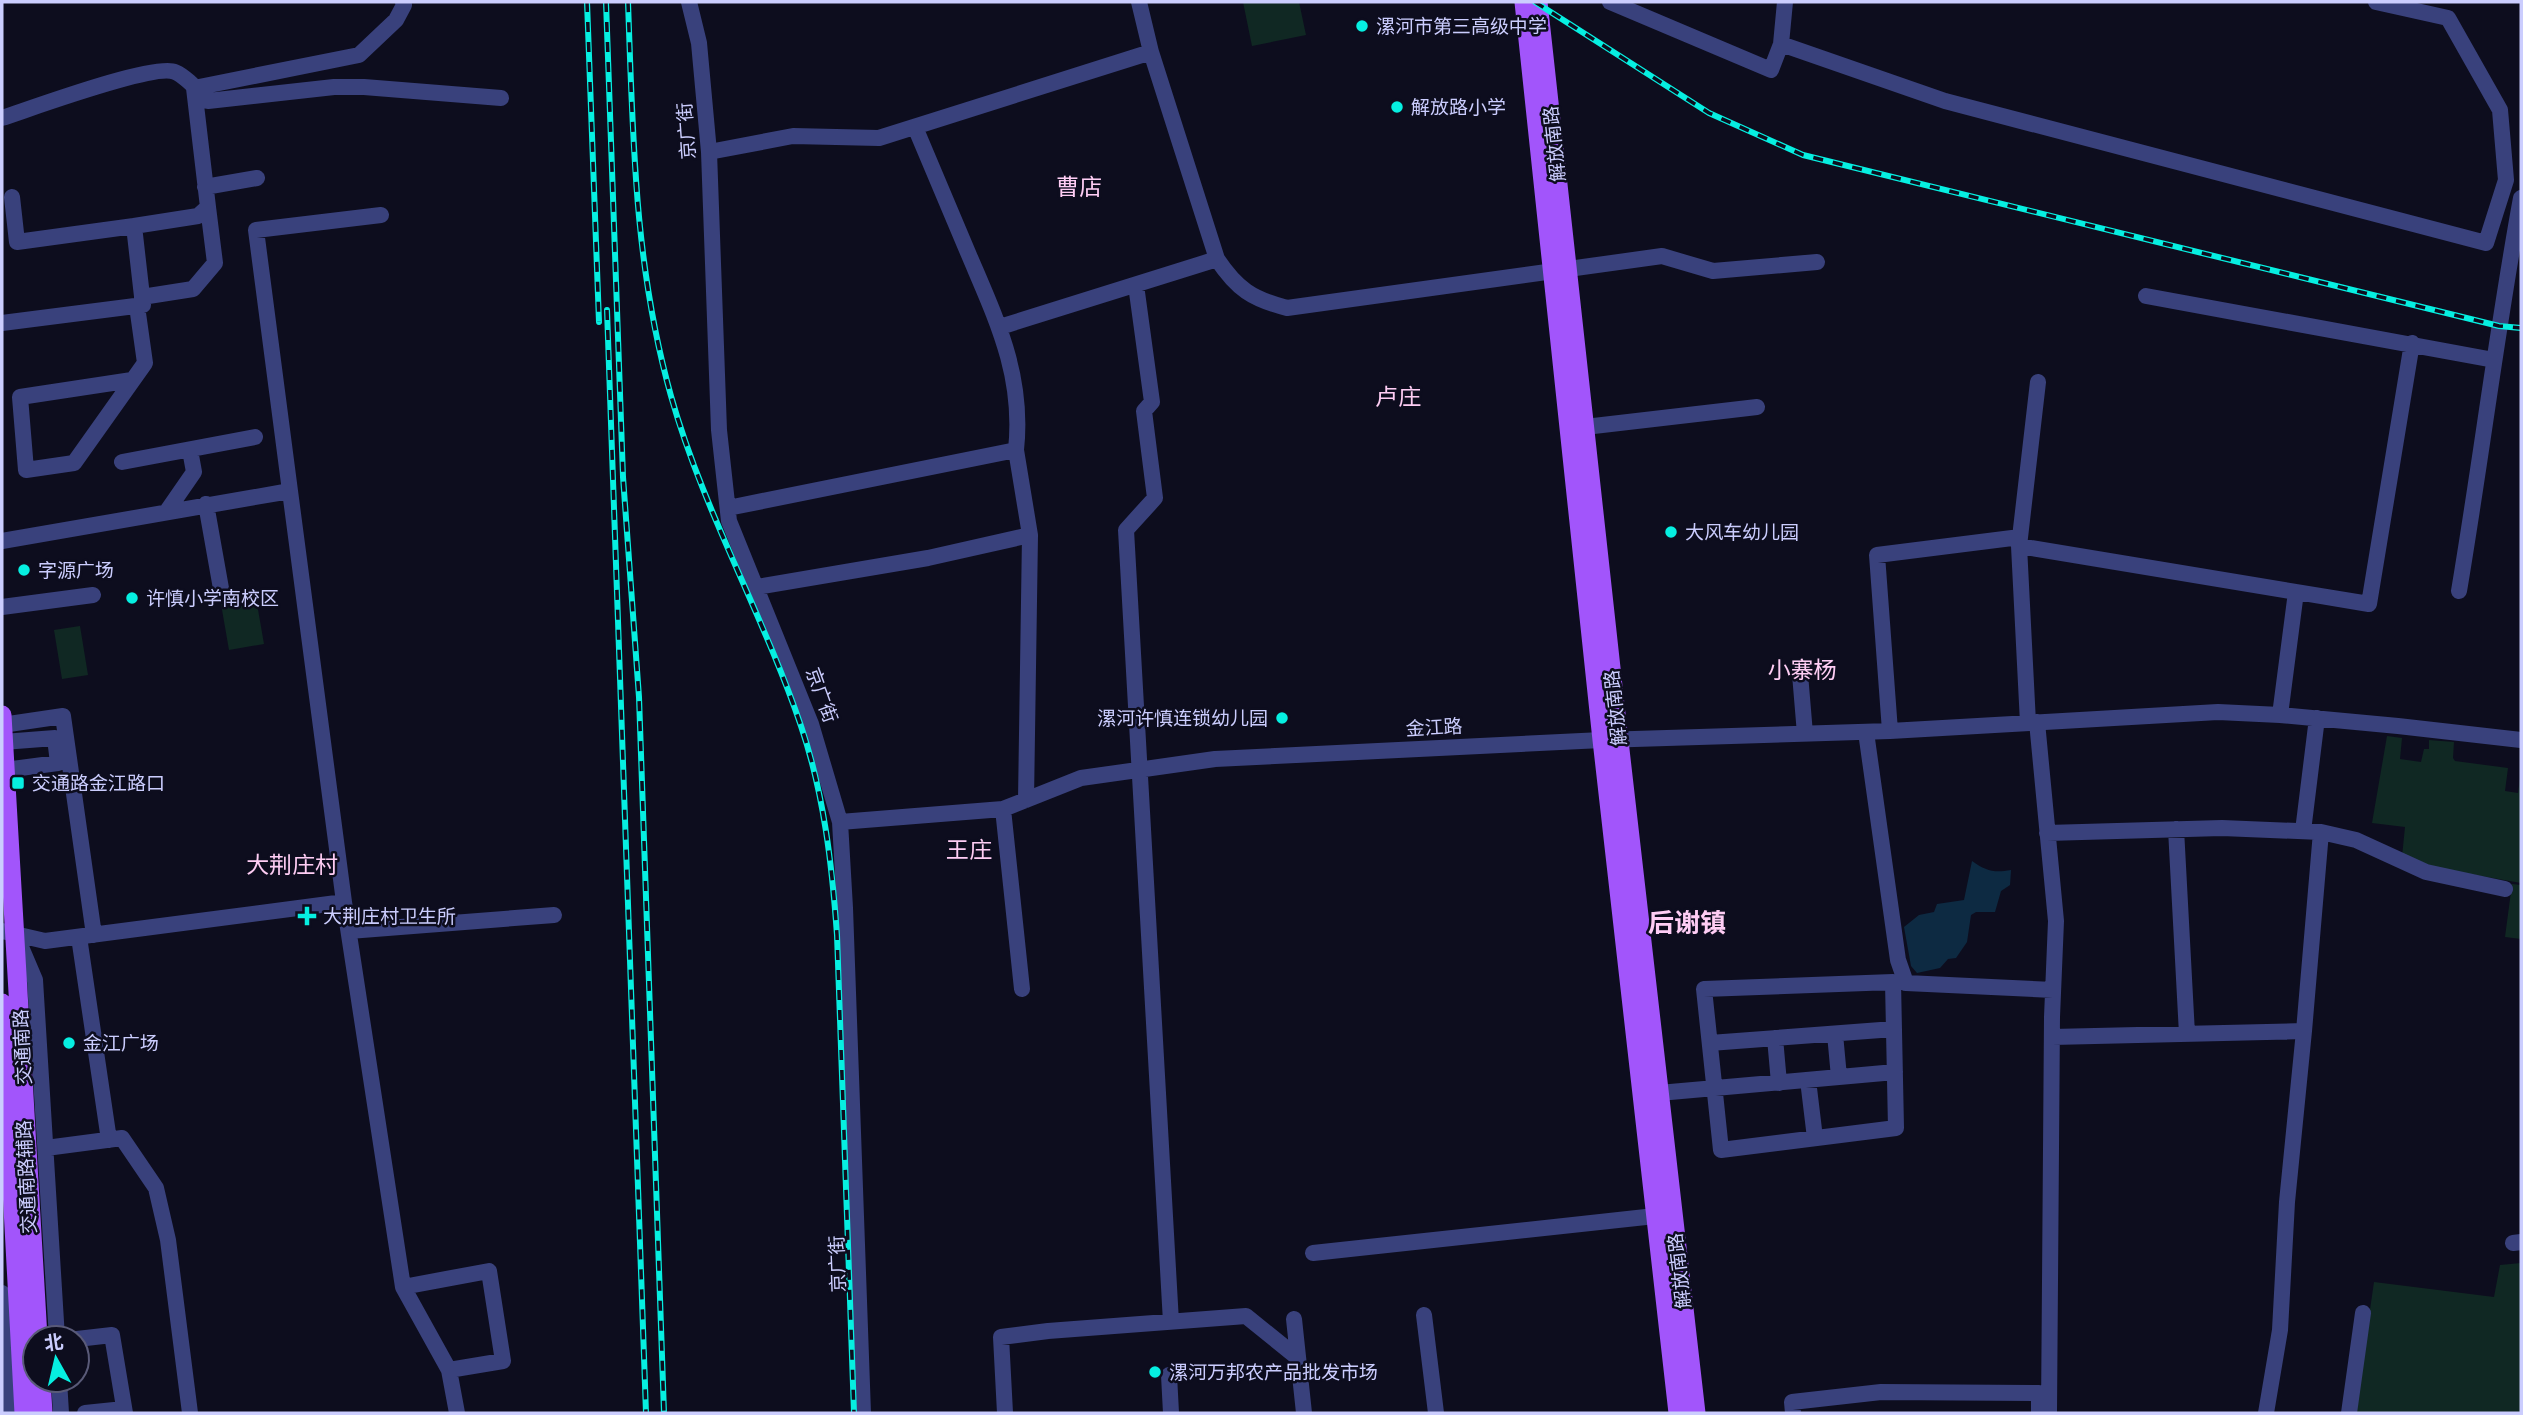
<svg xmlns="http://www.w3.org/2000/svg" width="2523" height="1415" font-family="'Open Sans','Noto Sans SC',sans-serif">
<rect width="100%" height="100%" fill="#0d0d1e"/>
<path fill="#102823" d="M1243,2H1299L1306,35L1252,46Z
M256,598L264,644L229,650L221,604Z
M80,626L88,675L62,679L54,630Z
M2387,736L2402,738L2400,759L2421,762L2424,749H2429V740L2454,742L2453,758L2455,761L2508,768L2505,791L2518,793L2521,771V883L2419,865L2402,857L2405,827L2372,823Z
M2512,884L2521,885V939L2505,937Z
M2521,1263V1413H2355L2374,1282L2494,1297L2500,1265Z"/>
<path fill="#0d2a42" d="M1972,861C1986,871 1994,873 2011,870L2010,885L2001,891L1995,912H1976L1971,915L1967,942L1956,958L1948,959L1940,968L1917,973L1911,966L1904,927L1919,915L1934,912L1937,904L1964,900Z"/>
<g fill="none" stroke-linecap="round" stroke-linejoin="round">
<path stroke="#39417c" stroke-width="16" d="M689,2L699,43L709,152L719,430L729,521L811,724L840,822L845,908L863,1413
M1610,2L1771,70L1781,44L1945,101L2486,243L2506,180L2500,110L2448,18L2376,2
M1781,44L1785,2
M2,118C30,109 154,63 175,72C187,77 199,92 208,101L334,87H364L501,98
M915,127C933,169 951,212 969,255C997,321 1024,376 1016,450
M709,152L793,136L879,138L1151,52L1139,2
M205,187L257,178
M12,197L17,242L134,226
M1217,259C1237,289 1252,299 1287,308L1662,256L1713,271L1817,262
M1136,285L1152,402L1144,411L1155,498L1126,530L1171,1322
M2146,296L2494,360
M142,297L193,289L215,263L208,207
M2,323L143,305L134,226L198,216L208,207L194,88L359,55L396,20L404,5L403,2
M1000,327L1217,259L1151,52
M132,380L20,397L26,470L74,463L145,363L137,306
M1585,427L1757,407
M122,462L255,437
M290,491L256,230L381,215
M206,504L222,594
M728,508L1016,450L1030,535
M167,511L194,472L190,450
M2,541L290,491L344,902L45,941L2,931
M2019,546L2038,382
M757,587L928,558L1030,535L1026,800
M2459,591C2481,460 2497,329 2521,198
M2,607L93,595
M1800,674L1805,734
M2280,715L2296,592
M2037,722L2056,921L2052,1017L2049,1413
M2028,723L2019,546L2369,604L2412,343
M2,725L63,716L94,935
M1890,731L1877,555L2020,537
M1866,732L1898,960L1906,983L2053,990
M3,742L55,738L58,763L5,770
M1003,809L1022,989
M840,822L1003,809L1081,778L1215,759L1602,740L1890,731L2218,712L2280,715L2398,726L2521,740
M2176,829L2187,1034
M2303,831L2317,718
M2047,833L2222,828L2321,832L2356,840L2426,872L2505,889
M344,902L403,1287L449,1370L457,1413
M349,931L554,915
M79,937L109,1140
M18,940L35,980L57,1338
M1893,982L1896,1128L1721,1150L1704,989Z
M2304,1031L2321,832
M1835,1034L1839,1077
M2052,1037L2304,1031L2287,1202L2280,1330L2266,1413
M1775,1038L1779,1083
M1710,1043L1894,1029
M1808,1080L1815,1138
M1659,1093L1895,1072
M46,1148L122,1138L156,1188L168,1240L190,1413
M2513,1243L2521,1242
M1313,1253L1655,1216
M403,1287L489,1271L503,1361L449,1370
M2,1293L9,1413
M1424,1315L1436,1413
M1294,1319L1304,1413
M77,1339L112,1335L125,1413
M1169,1375L1171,1413
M59,1380L61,1413
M85,1413L124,1409
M1005,1413L1001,1337L1048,1331L1246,1316L1298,1358
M1793,1413L1792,1402L1881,1392L2039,1393V1413
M2349,1413L2363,1313"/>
<path stroke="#a255fb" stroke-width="19" d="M1524,2L1602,740L1678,1413
M1538,2L1619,741L1696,1413
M2,715L38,1338
M2,1003L24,1413
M41,1380L43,1413"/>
<defs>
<path id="rail" d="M587,2L599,322
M606,2L623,477L639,697L664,1413
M628,2C633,137 634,264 671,396C703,510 763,614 801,726C824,794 832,865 837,935L854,1413
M1535,2L1709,113L1803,155L2499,326L2521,328
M607,310L646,1413"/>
</defs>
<use href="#rail" stroke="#06efe1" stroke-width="6"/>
<use href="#rail" stroke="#0d0d1e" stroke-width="3.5" stroke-dasharray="10" stroke-linecap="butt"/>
</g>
<g fill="#06efe1" stroke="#0d0d1e" stroke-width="2.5">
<circle cx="1362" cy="26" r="7"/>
<circle cx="1397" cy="107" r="7"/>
<circle cx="1671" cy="532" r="7"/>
<circle cx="24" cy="570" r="7"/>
<circle cx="132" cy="598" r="7"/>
<circle cx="1282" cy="718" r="7"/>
<rect x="11" y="776" width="14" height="14" rx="3.5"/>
<path d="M303.5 905.5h7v7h7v7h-7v7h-7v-7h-7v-7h7z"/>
<circle cx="69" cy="1043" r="7"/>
<circle cx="1155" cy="1372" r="7"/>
</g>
<g text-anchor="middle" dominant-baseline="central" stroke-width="5" stroke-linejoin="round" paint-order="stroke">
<g font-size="19" fill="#cbcdfe" stroke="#0d0d1e" text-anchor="start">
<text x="1376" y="26">漯河市第三高级中学</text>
<text x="1411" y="107">解放路小学</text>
<text x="1685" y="532">大风车幼儿园</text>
<text x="38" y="570">字源广场</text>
<text x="146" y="598">许慎小学南校区</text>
<text x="1268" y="718" text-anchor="end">漯河许慎连锁幼儿园</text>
<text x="32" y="783">交通路金江路口</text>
<text x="323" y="916">大荆庄村卫生所</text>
<text x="83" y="1043">金江广场</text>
<text x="1169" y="1372">漯河万邦农产品批发市场</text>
</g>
<g font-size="19" fill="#cbcdfe" stroke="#0d0d1e">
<text transform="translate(686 131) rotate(-94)">京广街</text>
<text transform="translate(1554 144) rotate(-96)">解放南路</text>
<text transform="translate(822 695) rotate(70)">京广街</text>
<text transform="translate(1615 708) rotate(-96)">解放南路</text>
<text transform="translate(1434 727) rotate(-3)">金江路</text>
<text transform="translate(22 1047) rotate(-93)">交通南路</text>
<text transform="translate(26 1177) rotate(-93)">交通南路辅路</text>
<text transform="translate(837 1264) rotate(-92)">京广街</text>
<text transform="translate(1679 1271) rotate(-97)">解放南路</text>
</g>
<g font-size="23" fill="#fecdf4" stroke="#0d0d1e">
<text x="1079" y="186">曹店</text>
<text x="1398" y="396">卢庄</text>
<text x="1802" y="669">小寨杨</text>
<text x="969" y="849">王庄</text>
<text x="292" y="864">大荆庄村</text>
</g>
<g font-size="26" font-weight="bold" fill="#fecdf4" stroke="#0d0d1e">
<text x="1687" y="922">后谢镇</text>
</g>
</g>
<rect width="2523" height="1415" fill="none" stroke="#cbcdfe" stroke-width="7"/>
<g transform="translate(56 1359) rotate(352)"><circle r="33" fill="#0d0d1e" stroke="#595a78" stroke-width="2"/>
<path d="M0-5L12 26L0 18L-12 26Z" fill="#06efe1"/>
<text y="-10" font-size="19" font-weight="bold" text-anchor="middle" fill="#cbcdfe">北</text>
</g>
</svg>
